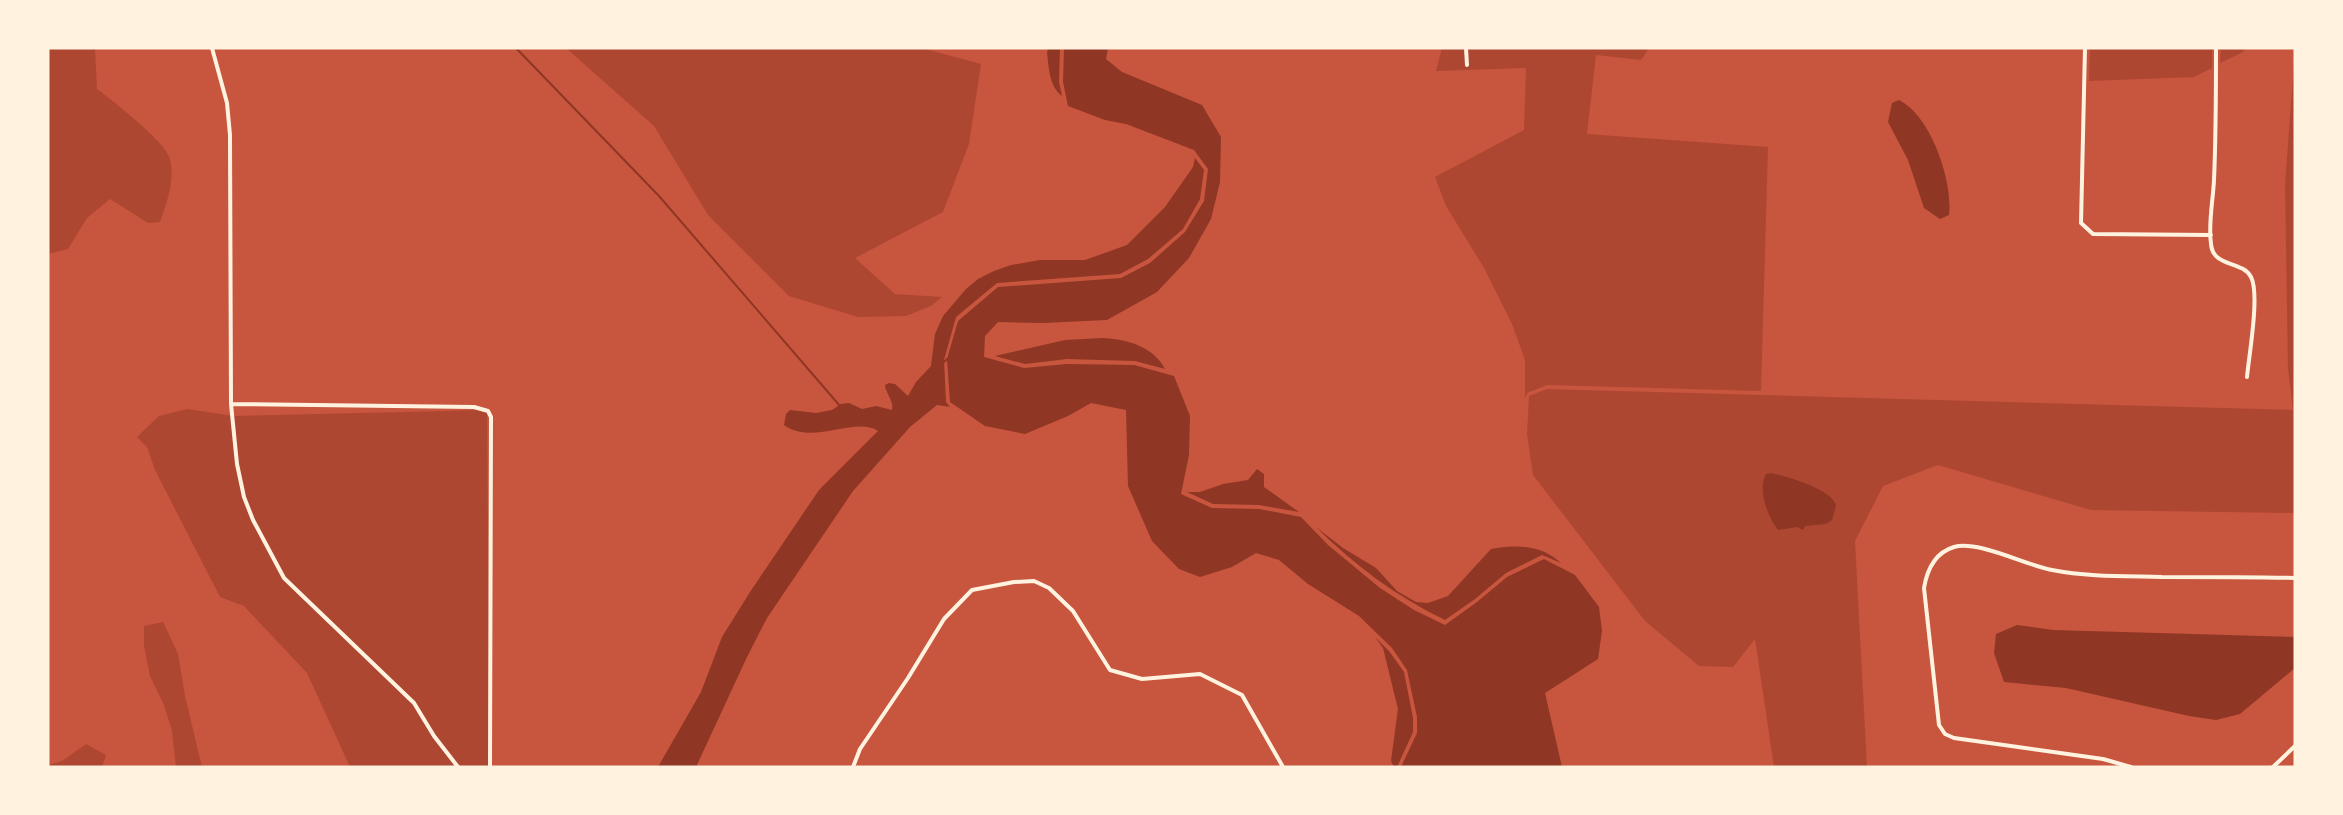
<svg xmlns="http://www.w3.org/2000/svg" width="2343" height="815" font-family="Figtree,sans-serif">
<rect width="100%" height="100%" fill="#c8553d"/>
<path fill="#ae4732" d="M48,48H95L97,89C113,101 166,142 170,159C175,181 167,202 160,222L148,223L110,199L87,218L68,249L48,254Z
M566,48H922L981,64L969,144L943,212L855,258L895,294L942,297L931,306L906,316L858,317L789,296L708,215L654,126Z
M1442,48H1649L1641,60L1596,55L1587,134L1768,147L1761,391L1547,385L1527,393L1525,399V360L1512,324L1484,268L1446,206L1435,177L1524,130L1526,68L1436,71Z
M2090,48H2212V68L2194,77L2089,81Z
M2221,48H2246L2243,52L2220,63Z
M2295,49V513L2091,510L1938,465L1883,486L1855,541L1867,767H1774L1755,639L1733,667L1699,666L1645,621L1533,475L1527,434L1529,396L1547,389L2293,410L2288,368L2285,185Z
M187,409L233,416L487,410L490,767H350L307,673L244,606L220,597L155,470L147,447L137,437L159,416Z
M163,622L178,654L185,696L202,767H176L172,731L164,705L150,676L144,646V626Z
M86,744L106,755L102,767H48V765L62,761Z"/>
<path fill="#8f3625" d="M1048,48H1060L1059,82L1062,96C1049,86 1049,68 1047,53Z
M1064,48H1108L1106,59L1122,72L1202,105L1221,137L1220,182L1211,219L1189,258L1157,292L1107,320L1043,323L998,322L985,336L984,357L1024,368L1067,364L1134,365L1174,376L1190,416L1189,455L1181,494L1212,508L1259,509L1301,517L1328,545L1380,588L1414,610L1445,625L1477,602L1507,577L1544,559L1575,575L1599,607L1602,631L1598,659L1545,693L1562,767H1401L1417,733V717L1407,670L1392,648L1359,616L1308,584L1279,560L1256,553L1232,567L1200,577L1179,569L1152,541L1128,486L1126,410L1091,403L1068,416L1025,434L985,426L950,402L947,359L958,321L998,287L1121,278L1150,263L1185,232L1204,201L1208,169L1194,150L1126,124L1105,120L1068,106L1063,82Z
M1899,100C1931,116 1953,181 1949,215L1940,219L1924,208L1908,160L1888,122L1892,103Z
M1195,158L1204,170L1200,199L1183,229L1148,259L1120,274L997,283L956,317L944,360L946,402L950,407L937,405L910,427L853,491L767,618L747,657L696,767H658L701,692L722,637L750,592L819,490L878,431C855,416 812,446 784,425L786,414L790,410L816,413L832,410L841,404L849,403L862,409L876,406L892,410C894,401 886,394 885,385L889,383L895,384L908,396L916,382L931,366L935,334L943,316L966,289L978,279L994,271L1011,265L1040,260H1085L1127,245L1165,207L1193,167Z
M1102,338C1126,339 1153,346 1165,369L1135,361L1067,359L1025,364L995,356L1065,340Z
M1257,469L1264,474V487L1299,512L1259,505L1213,504L1187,492H1200L1223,484L1248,480Z
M1771,473C1786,476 1834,490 1836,506L1832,520L1826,524L1805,526L1803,530L1797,527L1778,530C1768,517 1757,490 1766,474Z
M1316,527L1343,548L1376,568L1397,591L1416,602L1428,603L1448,596L1491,549C1516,544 1541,545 1561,563L1542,555L1506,573L1475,599L1445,620C1397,597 1354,565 1316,527Z
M2017,625L2053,630L2295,637V668L2240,714L2216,720L2189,716L2066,688L2004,682L1994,653L1996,634Z
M1375,637L1389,651L1404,672L1413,718V732L1397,767H1394L1391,761L1398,709L1383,648Z"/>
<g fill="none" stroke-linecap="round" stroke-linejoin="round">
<path stroke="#8f3625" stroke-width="2" d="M516,48L659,196L840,406
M942,364L947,359"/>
<path stroke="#fff3e0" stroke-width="4" d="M212,48L227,103L230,135L231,404L237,464L244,497L253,520L284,578L414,703L434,736L458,767
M1466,48L1467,65
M2085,48L2081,223L2093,234L2211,235
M2216,48C2216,92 2216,136 2214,180C2213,201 2208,224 2211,244C2213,268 2242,260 2251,277C2260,294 2249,355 2247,377
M231,404L474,407L488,411L491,417L490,767
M853,767L860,749L908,678L944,619L972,590L1014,582L1034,581L1049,588L1073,611L1110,670L1142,679L1200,674L1242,695L1283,767
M2131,767L2103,759L1954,738L1945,734L1939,725L1924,588C1927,570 1934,553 1954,547C1978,540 2025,565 2052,570C2088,577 2125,576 2162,577C2206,577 2251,577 2295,578
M2273,767L2295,746"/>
</g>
<rect width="2343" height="815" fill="none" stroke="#fff3e0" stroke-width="99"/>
</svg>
